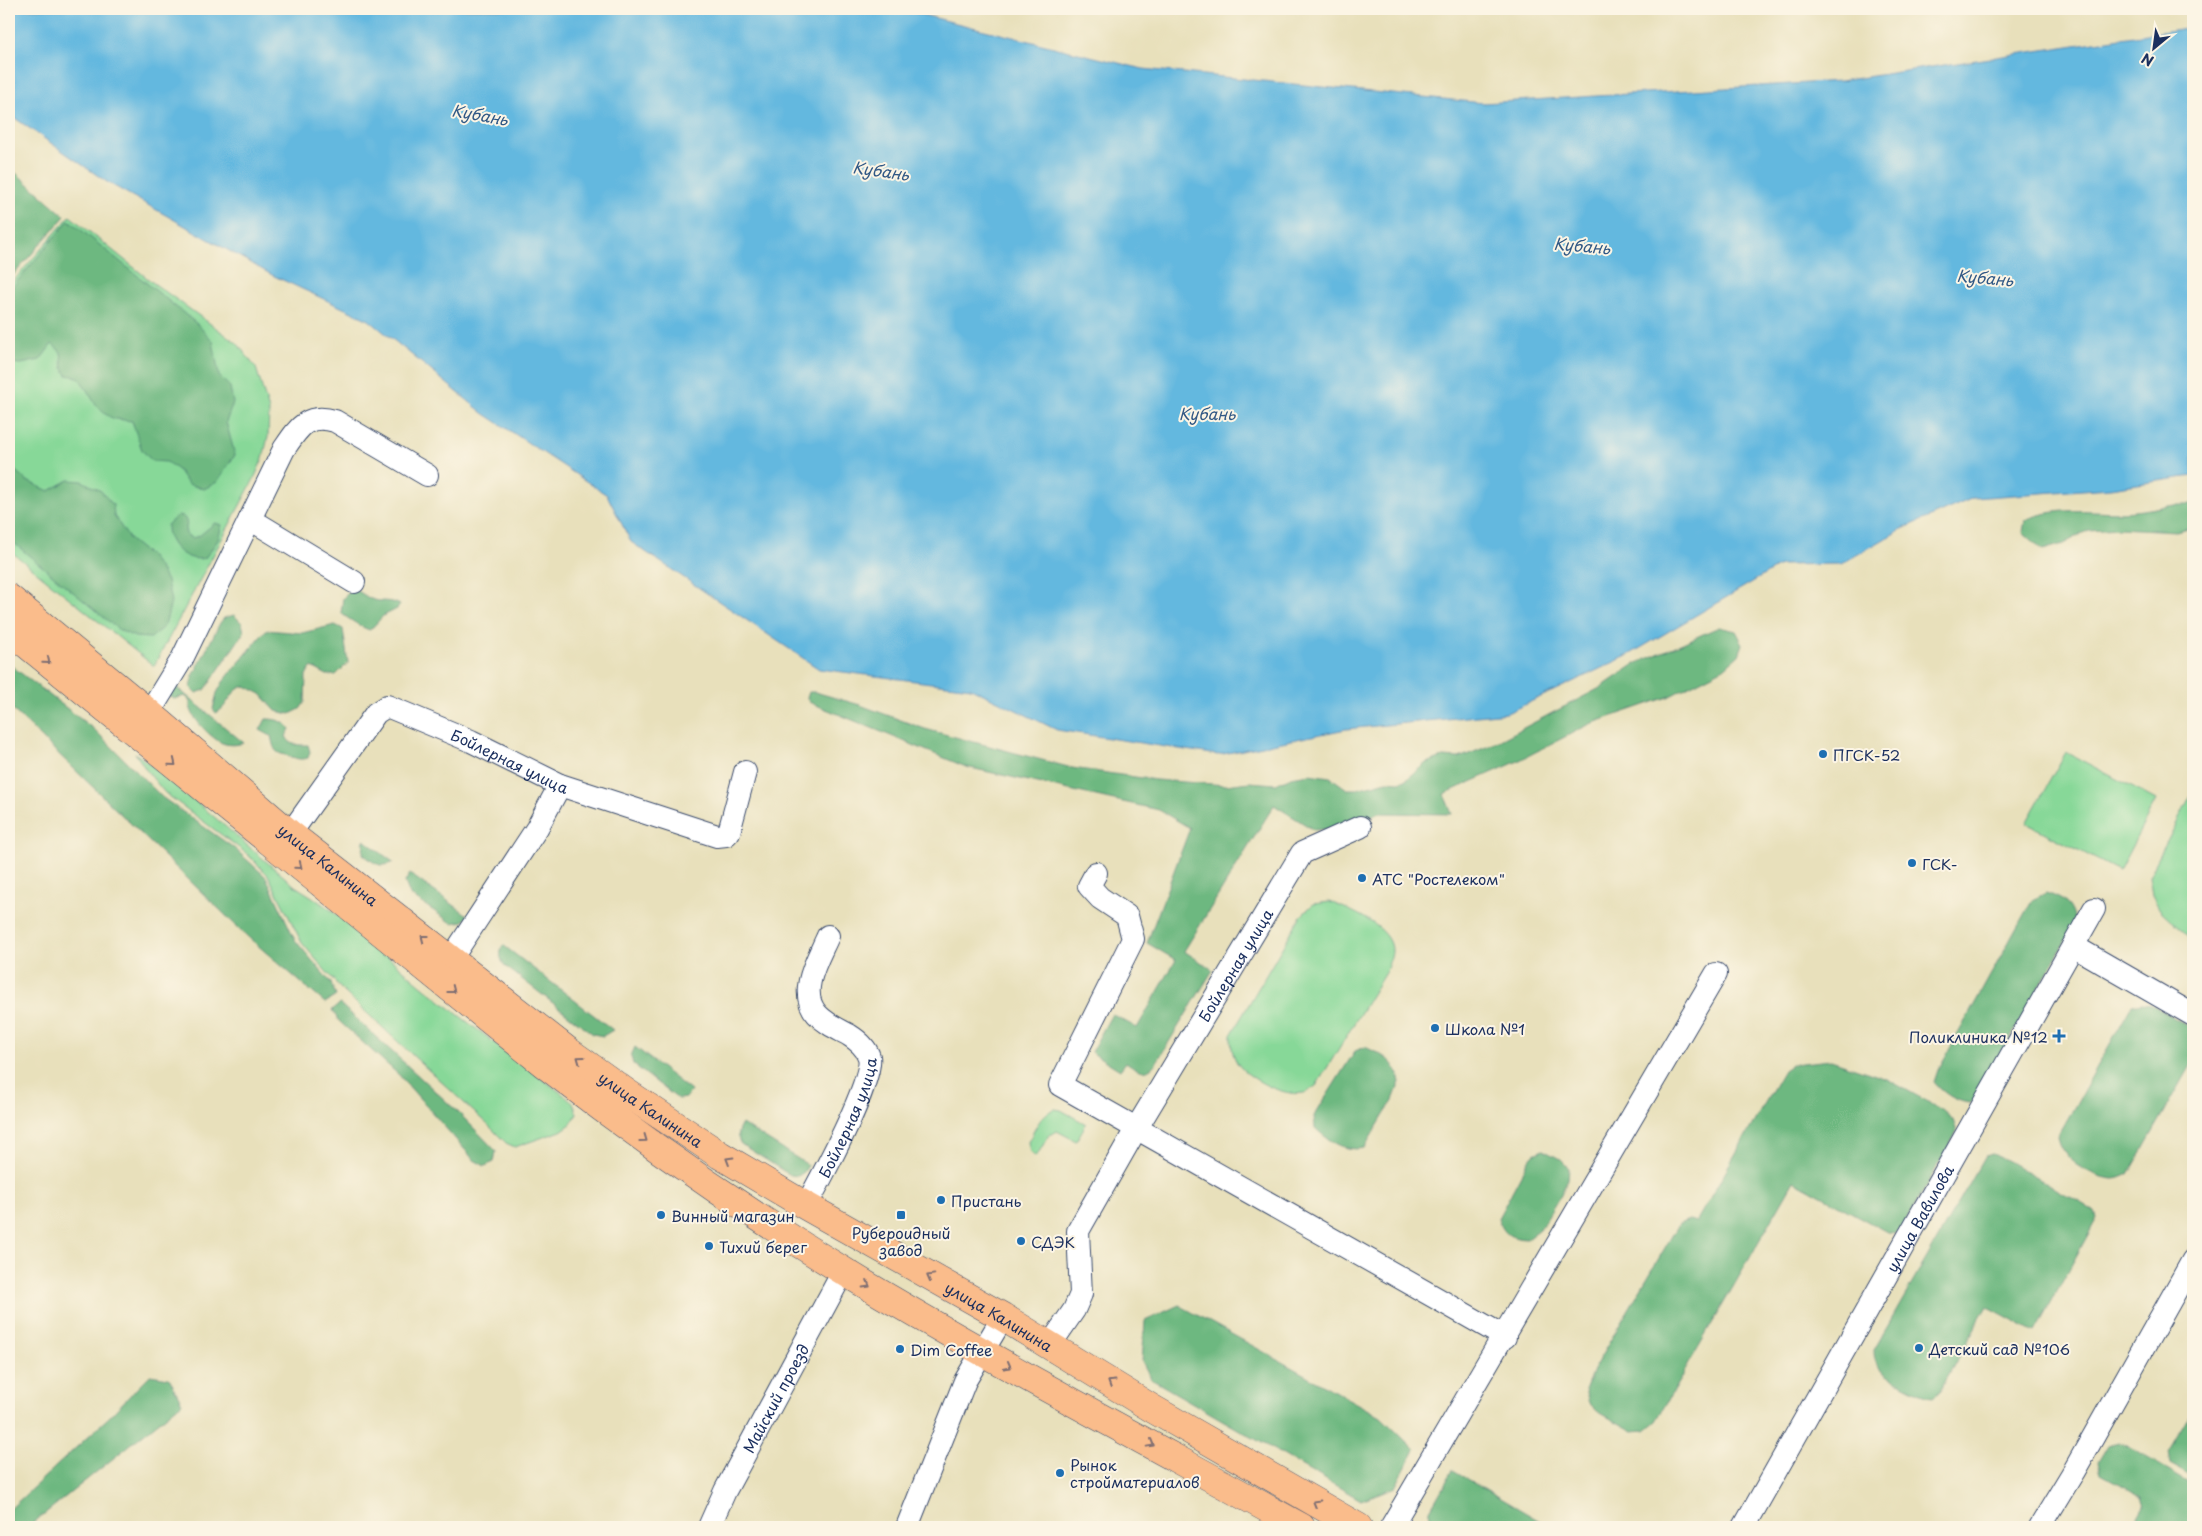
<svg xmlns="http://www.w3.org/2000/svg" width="2202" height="1536" font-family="'Playpen Sans',sans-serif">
<rect width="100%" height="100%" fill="#fcf5e5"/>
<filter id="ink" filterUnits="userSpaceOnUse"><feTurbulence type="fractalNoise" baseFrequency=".02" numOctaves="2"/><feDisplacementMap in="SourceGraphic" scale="10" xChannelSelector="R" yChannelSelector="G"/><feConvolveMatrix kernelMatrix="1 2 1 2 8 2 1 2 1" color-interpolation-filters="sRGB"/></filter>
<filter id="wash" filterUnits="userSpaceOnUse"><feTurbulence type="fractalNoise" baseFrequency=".0096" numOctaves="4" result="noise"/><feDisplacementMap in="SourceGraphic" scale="20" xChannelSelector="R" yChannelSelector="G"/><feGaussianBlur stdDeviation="1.12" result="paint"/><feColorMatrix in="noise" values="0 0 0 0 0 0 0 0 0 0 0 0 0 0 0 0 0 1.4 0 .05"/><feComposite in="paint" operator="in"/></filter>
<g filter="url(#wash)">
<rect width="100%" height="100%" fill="#e8e0bb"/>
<path fill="#87d898" stroke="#51847b" d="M70,216L152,282L237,343L256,368L269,410L268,437L263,458L254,479L154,666L9,550V286Z
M2066,752L2156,800L2119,871L2026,823Z
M135,753L165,775L295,886C342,914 380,951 421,985C471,1026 522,1063 573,1102L577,1114L571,1124L561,1131L515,1147L506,1143L487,1124L342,990L302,943L268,875L246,853L165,793L147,771Z
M2193,792V940L2160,910L2152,895L2149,876Z
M1330,902C1348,909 1394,927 1392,952C1391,958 1388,965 1386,971L1316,1086C1312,1088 1307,1093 1303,1093C1284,1097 1249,1079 1238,1064C1232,1055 1231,1045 1231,1035L1300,917L1313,904Z
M1055,1109L1061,1110L1086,1124L1076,1141L1057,1131L1049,1135L1036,1157L1030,1152L1028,1142C1035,1130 1040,1114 1055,1109Z"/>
<path fill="#6db880" stroke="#44746f" d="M9,167L65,216L9,280Z
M69,220L197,324L213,341L219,376L230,387L233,403L226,422L235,455L217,482L204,489L188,484L179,471L167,462L152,461L142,450L132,421C127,420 121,420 116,419C97,415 89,390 78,377L67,375L63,368L61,352L52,344L40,360L21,364L9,363V291Z
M9,465L27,481L49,491L69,480L82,481L101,491L113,505L114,516L130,540L150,556L161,570L167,581L171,602L165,625L151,638L135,637L119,630L9,539Z
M2175,505H2193V527L2176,531L2118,528L2089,530L2063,544L2043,550L2023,532L2025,520C2055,507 2085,511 2117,512C2136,512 2155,508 2175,505Z
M181,515C187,519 188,524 185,531L187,535L192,538L199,536L215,523L222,525L218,540L205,558C185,563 166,544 167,525L176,517Z
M353,589C360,591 364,596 371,599C381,603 390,599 400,605L397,609L383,616L370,630C364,629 347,618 341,613L343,598Z
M234,615L242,623L244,632L205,690L196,693L191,688L193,676L220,623L224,618Z
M335,625L343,629L348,663L336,675H327L312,667L306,675L305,702L300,709L290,714L276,711L261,694L245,686C230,689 229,707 216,713L213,709L217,693L223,682L266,630L302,633Z
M1719,627L1736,631L1743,644L1739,655L1724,668L1668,697L1590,724L1516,762L1444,794L1452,814L1379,813L1340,828L1314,830L1274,805L1184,951L1213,970L1156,1063C1145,1076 1138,1070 1126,1062L1120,1070L1091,1052L1112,1014L1137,1028L1176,960L1147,943L1190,828L1159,810L966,767L809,702L807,698L809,692H815L860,705L925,729L1072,768L1156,780L1226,785L1249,782L1276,784L1291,777L1309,774L1330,777L1347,789H1357L1387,781L1399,782L1406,780L1426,763L1443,757L1459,758L1489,746L1600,688L1635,664Z
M9,664L95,730L163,798L234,848L266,877L295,940L331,983L336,996L325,1003L248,937L9,706Z
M170,682L244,743C236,745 228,746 220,742C208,735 188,715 190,701L185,696L174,699L166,693Z
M266,719C276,719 285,721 290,729L286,736C290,746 298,745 308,745L310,752L308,758C301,760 298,759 292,757C275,752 275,754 271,736L260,730Z
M364,840L393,862C380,869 374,863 363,854Z
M410,874L469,916L464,921L452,923L410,895L405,882Z
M2046,893C2063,899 2073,904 2075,924L1975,1100L1969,1103C1955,1101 1943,1093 1934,1082L1938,1070L2032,900Z
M503,945L613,1030L603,1036L593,1034L505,966C500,959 499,953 503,945Z
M2142,1003L2151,1004L2193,1029V1062L2129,1174C2125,1176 2119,1179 2114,1179C2090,1177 2061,1159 2058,1136L2132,1005Z
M340,1004L459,1113L496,1151L494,1162L485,1166L474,1160L399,1075L339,1021L332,1010Z
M635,1047L691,1091L686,1098L678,1099L633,1064L631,1056Z
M1365,1047C1384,1056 1395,1060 1400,1082L1393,1100L1364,1148C1345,1152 1329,1141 1315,1128L1314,1116L1355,1051Z
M1831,1060L1887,1079L1942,1110L1953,1120L1957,1132L1903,1226L1895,1233L1887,1232L1794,1181L1656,1421L1645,1430L1633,1431L1597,1411L1589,1403L1585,1390L1593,1370L1679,1224L1689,1220L1696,1222L1784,1070L1793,1064Z
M742,1124L808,1165L804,1172L798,1176L790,1175L741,1144C736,1136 737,1132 742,1124Z
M1543,1150L1560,1159L1569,1168L1568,1179L1561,1194L1540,1229L1527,1239C1509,1238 1504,1234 1498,1218L1529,1160L1534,1154Z
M1991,1154L1999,1156L2086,1206L2095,1212L2097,1218L2035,1332L1987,1306L1940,1390L1933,1396C1919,1395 1890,1378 1880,1369C1875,1364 1874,1356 1874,1350L1985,1156Z
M1179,1305L1381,1417L1415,1450L1395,1487L1361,1500L1151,1379L1142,1361L1145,1321Z
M150,1375L169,1378L182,1403L28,1527H9V1510L108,1418Z
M2193,1409V1476L2170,1463L2168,1452Z
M2120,1442L2191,1483L2193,1487V1523L2191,1527H2132L2144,1506L2141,1496L2101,1474L2098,1462L2108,1445Z
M1453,1470L1550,1527H1429L1430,1510Z"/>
<path fill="#63b8df" stroke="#3f749e" d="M9,9H899L1143,69L1483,103L1840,81L2193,27V476L2110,488L1973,498L1900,530L1841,564L1781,565L1627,656L1507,713L1346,729L1218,755L1057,730L971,688L819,669L631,542L607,495L483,413L369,320L272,275L107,182L9,114Z"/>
</g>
<g filter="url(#ink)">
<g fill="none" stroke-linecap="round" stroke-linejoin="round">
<defs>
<g id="minor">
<path d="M250,519L354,582"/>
<path d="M149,713L182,659L284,449C299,427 307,413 335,421L427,475"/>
<path id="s1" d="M290,834L376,713L387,706L471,741L560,785L717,836L726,835L729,832L745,772"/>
<path d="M1096,873L1089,886L1100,898L1127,916L1133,939L1060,1085L1505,1337"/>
<path d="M2073,946L2193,1015"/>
<path d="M451,959L537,828L560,785"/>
<path id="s2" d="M806,1206C819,1182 875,1079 869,1057C866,1047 857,1040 849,1035C838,1029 826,1024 817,1014C797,992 818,959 828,936"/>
<path id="s3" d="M1050,1345L1074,1310L1081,1294L1078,1231L1136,1129L1302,853L1360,827"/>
<path id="s4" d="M709,1527L725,1491L844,1270"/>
<path d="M907,1527L965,1381L1003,1317"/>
<path d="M1391,1527L1716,974"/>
<path id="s5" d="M1744,1527L2094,909"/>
<path d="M2040,1527L2074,1471L2193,1260"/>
</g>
<g id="highway">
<path id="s6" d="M9,598L149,713L290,834L568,1051L627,1093L720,1155L806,1206L1003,1317L1153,1409L1358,1527"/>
<path d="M9,630L544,1064C647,1144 756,1219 868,1286C1010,1370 1156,1447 1301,1527"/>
</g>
</defs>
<use href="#minor" stroke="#3a4a6c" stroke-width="24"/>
<use href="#highway" stroke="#3a4a6c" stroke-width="29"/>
<use href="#minor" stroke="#fff" stroke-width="22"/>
<use href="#highway" stroke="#fabc8b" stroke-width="28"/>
</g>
<defs><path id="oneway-chevron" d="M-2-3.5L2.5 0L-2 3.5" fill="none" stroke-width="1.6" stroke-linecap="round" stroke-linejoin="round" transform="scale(1.25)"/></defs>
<g stroke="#7f6e72">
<use href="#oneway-chevron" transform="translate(47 661) rotate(39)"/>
<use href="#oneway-chevron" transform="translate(173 763) rotate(39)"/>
<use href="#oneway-chevron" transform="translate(299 866) rotate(39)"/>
<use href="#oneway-chevron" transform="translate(424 938) rotate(-142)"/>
<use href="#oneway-chevron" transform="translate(452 990) rotate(38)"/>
<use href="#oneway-chevron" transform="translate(580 1059) rotate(-144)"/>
<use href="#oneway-chevron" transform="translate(644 1139) rotate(36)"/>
<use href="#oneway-chevron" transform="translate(729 1160) rotate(-149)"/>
<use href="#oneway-chevron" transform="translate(930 1277) rotate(-151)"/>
<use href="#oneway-chevron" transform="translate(867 1285) rotate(31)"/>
<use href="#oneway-chevron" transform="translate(1008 1366) rotate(29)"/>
<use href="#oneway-chevron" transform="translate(1111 1383) rotate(-148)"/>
<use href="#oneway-chevron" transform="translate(1151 1444) rotate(29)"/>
<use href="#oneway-chevron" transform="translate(1316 1503) rotate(-150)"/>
</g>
</g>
<g fill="#1f6fb2" stroke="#fcf5e5" stroke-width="2">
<circle cx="1823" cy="754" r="5"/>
<circle cx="1912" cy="863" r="5"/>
<circle cx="1362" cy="878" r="5"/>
<circle cx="1435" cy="1028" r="5"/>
<path d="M2056.5 1028.5h5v5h5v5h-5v5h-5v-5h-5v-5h5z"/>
<circle cx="941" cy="1200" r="5"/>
<circle cx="661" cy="1215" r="5"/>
<rect x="896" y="1210" width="10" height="10" rx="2.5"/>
<circle cx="1021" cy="1241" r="5"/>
<circle cx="709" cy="1246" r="5"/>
<circle cx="1919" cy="1348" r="5"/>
<circle cx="900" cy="1349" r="5"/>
<circle cx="1060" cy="1473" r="5"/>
</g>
<g text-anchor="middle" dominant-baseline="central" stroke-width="4" stroke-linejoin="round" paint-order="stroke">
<g font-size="15" fill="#1b2f5e" stroke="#fcf5e5" text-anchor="start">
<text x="1833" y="754">ПГСК-52</text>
<text x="1922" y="863">ГСК-</text>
<text x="1372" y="878">АТС "Ростелеком"</text>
<text x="1445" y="1028">Школа №1</text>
<text x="2048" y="1036" text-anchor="end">Поликлиника №12</text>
<text x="951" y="1200">Пристань</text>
<text x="671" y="1215">Винный магазин</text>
<text x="901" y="1232" text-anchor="middle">Рубероидный<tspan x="901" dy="17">завод</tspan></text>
<text x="1031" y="1241">СДЭК</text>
<text x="719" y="1246">Тихий берег</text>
<text x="1929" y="1348">Детский сад №106</text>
<text x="910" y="1349">Dim Coffee</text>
<text x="1070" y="1464">Рынок<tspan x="1070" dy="17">стройматериалов</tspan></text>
</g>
<g font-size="15" fill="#1b2f5e" stroke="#fcf5e5">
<text stroke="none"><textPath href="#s1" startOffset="296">Бойлерная улица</textPath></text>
<text stroke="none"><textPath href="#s6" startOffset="416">улица Калинина</textPath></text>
<text stroke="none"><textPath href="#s3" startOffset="432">Бойлерная улица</textPath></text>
<text stroke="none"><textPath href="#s6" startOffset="821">улица Калинина</textPath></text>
<text stroke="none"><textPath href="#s2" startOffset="98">Бойлерная улица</textPath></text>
<text stroke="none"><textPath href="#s5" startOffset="355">улица Вавилова</textPath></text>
<text stroke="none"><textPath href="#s6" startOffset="1226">улица Калинина</textPath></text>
<text stroke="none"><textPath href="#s4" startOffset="145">Майский проезд</textPath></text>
</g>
<g font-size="16" font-style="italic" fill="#315885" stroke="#fcf5e5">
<text transform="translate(480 114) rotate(10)">Кубань</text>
<text transform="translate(881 170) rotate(8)">Кубань</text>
<text transform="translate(1582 245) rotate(5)">Кубань</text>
<text transform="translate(1985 277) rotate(5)">Кубань</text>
<text x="1207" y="413">Кубань</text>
</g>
</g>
<rect width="2202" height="1536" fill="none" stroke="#fcf5e5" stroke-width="30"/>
<g transform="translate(2154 48) rotate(209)" stroke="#fcf5e5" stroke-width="4" paint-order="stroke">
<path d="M0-4L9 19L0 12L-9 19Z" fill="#1b2f5e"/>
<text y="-8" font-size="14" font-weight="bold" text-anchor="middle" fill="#1b2f5e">N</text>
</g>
</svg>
